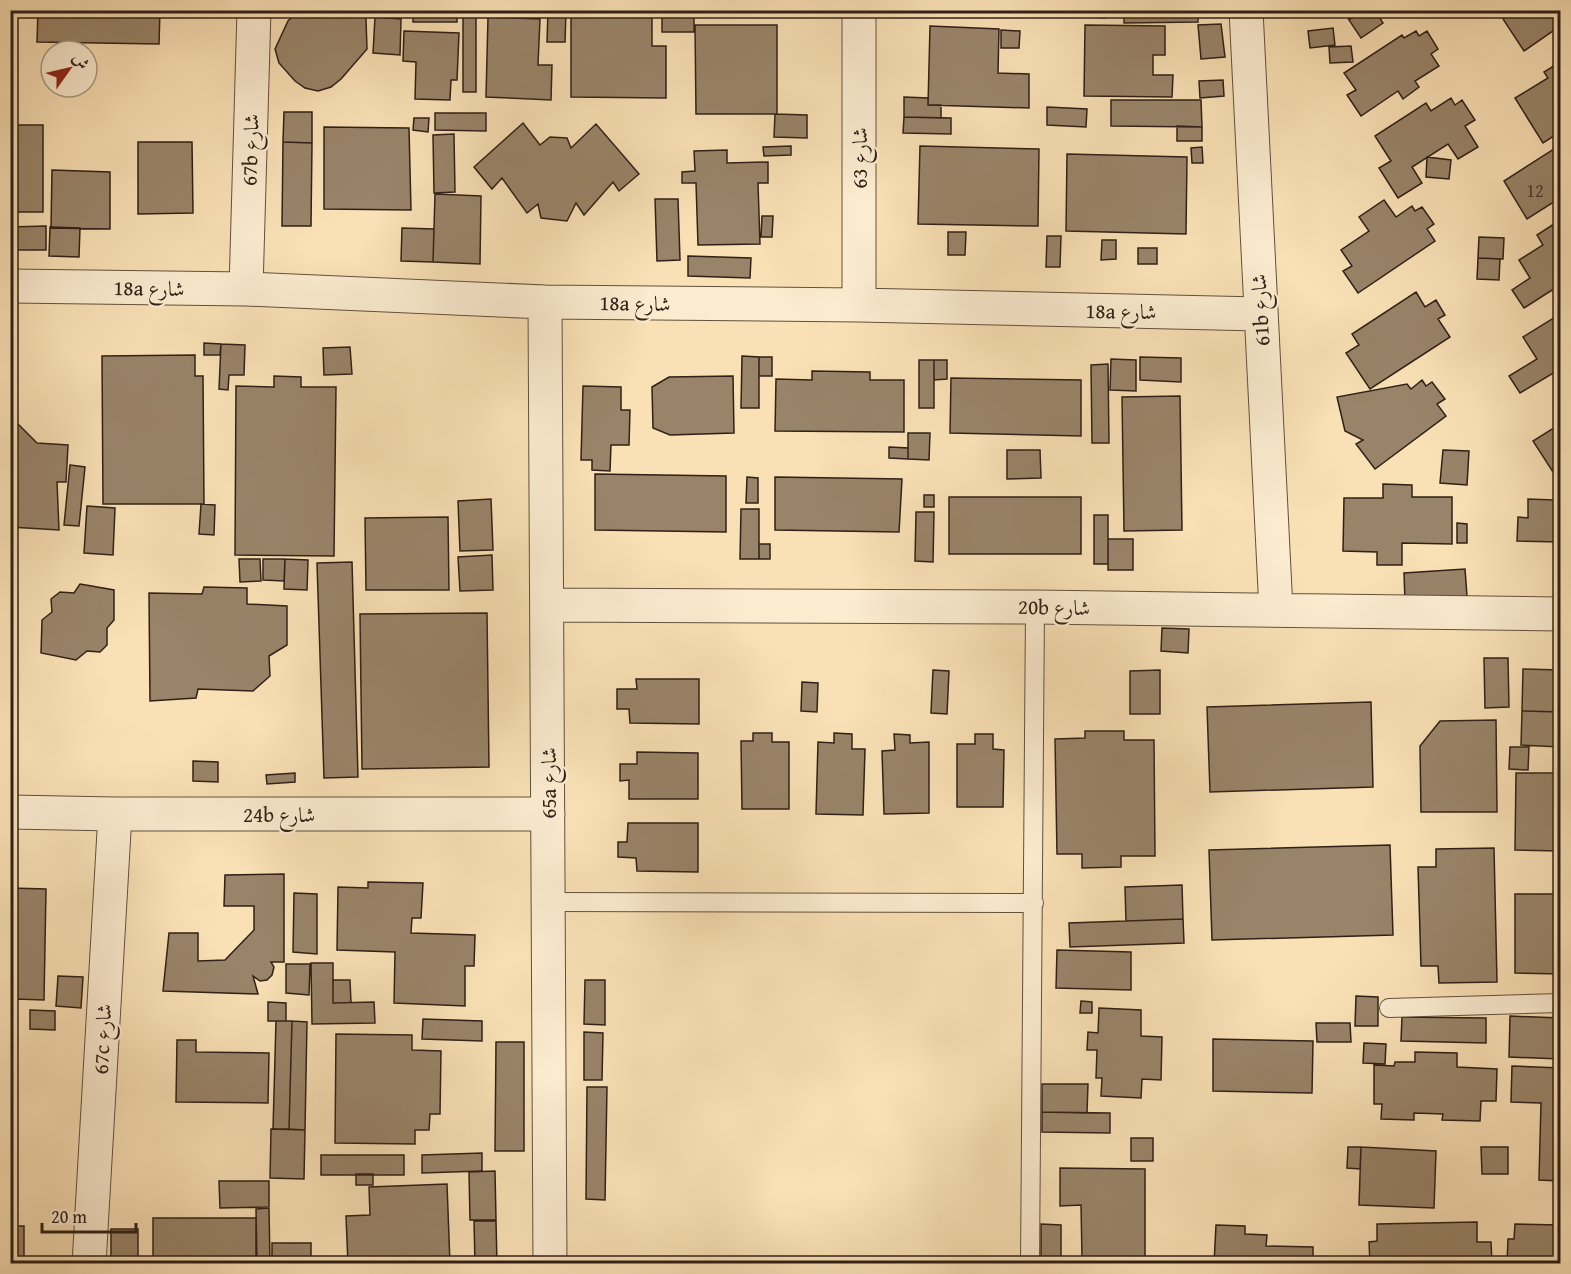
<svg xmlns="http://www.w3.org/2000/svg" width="1571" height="1274" font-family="'Gentium Book Plus',Amiri,serif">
<rect width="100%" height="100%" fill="#f9e0b5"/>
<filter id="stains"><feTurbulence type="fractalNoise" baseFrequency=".00333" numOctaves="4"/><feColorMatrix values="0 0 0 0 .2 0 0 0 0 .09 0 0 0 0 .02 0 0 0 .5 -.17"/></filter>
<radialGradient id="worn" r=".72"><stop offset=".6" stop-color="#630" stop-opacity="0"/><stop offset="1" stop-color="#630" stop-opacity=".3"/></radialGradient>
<path fill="#998469" stroke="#302017" stroke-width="1.5" d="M38,10H160L159,44L37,42Z
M300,10H361L366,19L367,49L341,79L331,87L318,91L305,88L295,81L279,63L275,49L288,21Z
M413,10H457V22H413Z
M463,10H476V92H463Z
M548,10H566L565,42H547Z
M571,10H652V46H666V98L571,97Z
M662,10H694V32H662Z
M1046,10H1079V17L1046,16Z
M1092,10H1105V18L1092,17Z
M1124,10H1198V22L1124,23Z
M1343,10H1362L1349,20Z
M1362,10H1375L1383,23L1361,38L1349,20Z
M1515,10H1560V26L1524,51L1503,19Z
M375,17L401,19L400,55L373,53Z
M488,17L540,19L538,65H552L551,100L486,97Z
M1221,24L1225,57L1201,59L1198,25Z
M695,25H777V114H696Z
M1085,25L1165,26V55H1153V75H1173L1172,97L1084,96Z
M930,26L999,29L998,73L1029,74V108L928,105Z
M1333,28L1335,45L1310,48L1308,31Z
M1001,30L1020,31L1019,48H1001Z
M404,31L459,33L457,80H451L450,100L415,99L416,62L403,61Z
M1416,31L1419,36L1427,31L1438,49L1431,54L1439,66L1415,81L1419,87L1403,99L1398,91L1361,116L1347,95L1356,90L1344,73L1402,35L1404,38Z
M1351,46L1353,62L1330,63L1329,47Z
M1560,62V132L1543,143L1515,98L1548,78L1544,72Z
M1223,80L1224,96L1200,98L1199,81Z
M904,97L928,98V105H941V118L904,117Z
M1451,98L1455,105L1462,100L1475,120L1465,126L1478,147L1458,159L1448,144L1412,167L1422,183L1398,198L1379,168L1391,161L1375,136L1426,103L1431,111Z
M1111,100H1201L1202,127L1111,126Z
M1047,107L1087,109L1086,127L1047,125Z
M284,112H312V143L283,142Z
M435,113H486V131L435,130Z
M775,114L807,115V138L774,137Z
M904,117L951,118V134L903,133Z
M414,118H429L428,132L413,130Z
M523,123L540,145L550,137L567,138L571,148L596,124L639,174L619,191L613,182L584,215L576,203L567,221L541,218L538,204L527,213L502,178L492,189L474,167Z
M10,125H43V212H10Z
M1177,126L1202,127V141H1177Z
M324,127L409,128L411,210L324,209Z
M454,134L455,192L434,193L433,135Z
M138,142H192L193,213L138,214Z
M283,142L312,143L311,226H282Z
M1560,145V198L1527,219L1504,181Z
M791,146V155L764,156L763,147Z
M920,146L1039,149L1038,226L918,224Z
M1202,147L1203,163H1192L1191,148Z
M727,150V163L768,162V183H758L760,244L698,245L696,183H682V172L695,171L694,151Z
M1067,154L1187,157L1186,234L1066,231Z
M1427,157L1451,160L1449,179L1426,177Z
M52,170L110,172V229L51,228Z
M435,194L481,196L480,264L433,262Z
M655,199H678L680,260L657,261Z
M1384,200L1396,217L1412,206L1415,211L1422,207L1434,224L1427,229L1435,241L1358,293L1343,271L1352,266L1341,250L1369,231L1359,217Z
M762,216H773L772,237H761Z
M1560,220V285L1524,308L1512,290L1530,278L1519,260L1543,245L1537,235Z
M46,226V250H10V227Z
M50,227L80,228L79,257L49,256Z
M402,228L434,229L433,262L401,261Z
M948,232H966L965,255H948Z
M1047,236H1061L1060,267H1046Z
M1479,237L1504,238L1503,259L1478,258Z
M1102,240H1116V259L1101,260Z
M1138,248H1157V264H1138Z
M688,256L751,258L750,278L688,276Z
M1478,258L1500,259L1499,280L1477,279Z
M1416,292L1425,307L1436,300L1445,315L1438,319L1450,337L1370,389L1346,353L1359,345L1352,334Z
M1560,314V369L1520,393L1509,376L1537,359L1523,337Z
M204,343L221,344L220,355H204Z
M221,344L245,345L244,375H229L228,390L219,389Z
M350,347L352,374L324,375L323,348Z
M195,355V376H203L204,504H103L102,356Z
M742,356L759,357V408H741Z
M759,357H772V376H759Z
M1140,357L1181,358V382L1140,380Z
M1111,359L1136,360V391L1110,390Z
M919,360H934V408H919Z
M934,360H947V379L934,380Z
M1108,364L1109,443H1092L1091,365Z
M812,371L870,372V380H904V432L775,431L776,379L812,380Z
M274,376L301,377V387H336L334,556L235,555L236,386L274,387Z
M733,376L734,433L670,435L653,428L652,387L669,377Z
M951,378L1081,380V436L950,433Z
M1422,380L1426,386L1432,382L1445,399L1437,404L1446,416L1375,469L1356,444L1363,440L1345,431L1337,397L1407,384L1411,389Z
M583,386L621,387V410H630L629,445H611L610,471L592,470V460H581Z
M10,396H13V419L37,443L68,445L66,482H57L59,530L10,527Z
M1180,396L1182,530L1124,531L1122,397Z
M1560,424V468L1553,472L1533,441Z
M908,433H930L929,460L908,459Z
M889,447L908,448V459L889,458Z
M1007,450H1040L1041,478L1007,479Z
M1443,450L1469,451L1467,485L1440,483Z
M70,465L85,467L79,526L64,525Z
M595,474L726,476V532L595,530Z
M747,477L758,478V503H746Z
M775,477L902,479L899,532L775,530Z
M1554,483H1560V542L1517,541L1518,517L1528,518V499L1554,500Z
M1383,484L1412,485V497H1452V544L1402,543V565H1377V552L1343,551L1344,498H1383Z
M924,495H934V507H924Z
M949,497H1081V554H949Z
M491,499L493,550L460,551L458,501Z
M201,504L215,505L214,535L199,534Z
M87,506L115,508L113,555L84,553Z
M741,509H759V559H740Z
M916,512H934L933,562L915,561Z
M1094,515H1108V564H1094Z
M448,517L449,590H366L365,518Z
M1457,523L1467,524V543H1457Z
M1108,539H1133V570H1108Z
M759,544H770V559H759Z
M492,555L493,590L460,591L458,557Z
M239,559H260L261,581L240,582Z
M263,559H285L284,581L263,580Z
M285,559L308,560L307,590L284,589Z
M10,560H14L10,761Z
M352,562L358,777L324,778L317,563Z
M1465,569L1467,596L1405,600L1404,573Z
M80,584L114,590V620L107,628V645L100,652L87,651L76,660L41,653L42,620L52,612L51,599L60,592L74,593Z
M204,587L247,588V604L287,606V645L269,656L270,676L253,691L198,689L196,698L150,701L149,593L202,594Z
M487,613L489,767L362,769L360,614Z
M1162,628L1189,629L1188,653L1161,651Z
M1484,658H1508L1509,707L1485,708Z
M1523,669L1560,670V712L1522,711Z
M933,670L949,671L947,714L931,713Z
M1160,670V714H1130V671Z
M636,679H699V724L630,723L629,709H617V689H637Z
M802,682L818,683L817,712L801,711Z
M1371,702L1373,787L1210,792L1207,707Z
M1522,711L1560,712V747L1521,745Z
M1496,720L1497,812H1421L1420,746L1440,721Z
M1085,731H1124V740H1154L1155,856H1121V867L1082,868V854H1057L1055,739L1085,738Z
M753,733H772V742H789V809H742L741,741H753Z
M834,733L852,734V749H865L863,815L816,814L818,742L834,743Z
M894,734L910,735V743L929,742V813L884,814L882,751L895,750Z
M975,734H993V749L1004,750L1003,807H957V744H975Z
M1510,747H1529L1528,770L1509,769Z
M637,752L698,753V799H629V780L620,781V764H637Z
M193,761L218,762V782L193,781Z
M295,773V782L267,784L266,775Z
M1516,773H1560V851L1515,850Z
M628,823H698V872L637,871L636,858L618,857V842H627Z
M1390,845L1393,935L1212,940L1209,850Z
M1494,848L1497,982L1439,983L1438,966H1421L1418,867H1436V849Z
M284,874V962H271L274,967L272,975L267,980L260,981L253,976L258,994L163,991L169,933H198V961L225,960L254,930V906H224L225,875Z
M368,882L423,883L421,918H412L411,933L475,935L474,966H465V1006L394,1003L395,952L337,950L338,887L368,888Z
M1182,885L1183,919L1126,921L1125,887Z
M10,888L46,889L44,1000L16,999V1009H10Z
M294,893L317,894V954L293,952Z
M1515,894H1560V974L1515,973Z
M1183,919L1184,943L1070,947L1069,923Z
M1057,950L1131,952V990L1056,988Z
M311,963H333V1003L374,1002L375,1023L312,1024Z
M286,964H310L309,995L286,993Z
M58,976L83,977L81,1008L56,1006Z
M333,980H350L351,1003H333Z
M585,980H605V1025L584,1024Z
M1356,996L1378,997V1026H1355Z
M1081,1001L1092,1002V1013H1080Z
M268,1002L286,1003V1021H268Z
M1099,1008L1141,1010V1036L1162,1037L1161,1080L1142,1079L1141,1098L1101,1096L1102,1078H1096L1097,1050H1087L1088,1032L1098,1033Z
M30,1010L55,1011V1030L30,1029Z
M1510,1016L1560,1018V1059L1509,1057Z
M1402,1017L1486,1018V1043L1401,1041Z
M423,1019L482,1021V1041L422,1039Z
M276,1021H292L289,1129H273Z
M292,1021L307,1022L305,1130L289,1129Z
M1316,1023H1350L1351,1042H1317Z
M584,1032L603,1033L602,1080H584Z
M336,1034L412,1035V1050L441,1051L440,1114H430L429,1130H415V1144L335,1143Z
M1213,1039L1313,1041L1312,1093L1213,1091Z
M177,1040H196V1052L269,1053L268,1103L176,1102Z
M496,1042H524V1151H495Z
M1364,1043L1386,1044L1385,1064L1363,1063Z
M1415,1052L1457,1053V1067L1497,1069L1496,1101H1481L1480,1121L1442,1120L1443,1114L1414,1113V1120L1381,1119L1382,1104H1374V1065L1394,1066L1395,1062H1415Z
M1512,1066L1560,1068V1194V1181L1539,1180L1541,1103L1511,1102Z
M1042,1084H1088L1087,1113L1042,1112Z
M587,1087H607L605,1200L586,1199Z
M1042,1112L1110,1113V1133L1042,1132Z
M271,1129L305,1130L304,1179L270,1178Z
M1131,1138H1153V1161H1131Z
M1348,1147H1361L1360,1169L1347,1168Z
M1361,1147L1436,1151L1434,1208L1359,1205Z
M1481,1147H1508V1174H1482Z
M482,1153V1171L422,1173V1155Z
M321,1155H404V1175H321Z
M1060,1168L1145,1169V1264H1064V1258H1082L1081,1205L1060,1206Z
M495,1171L496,1220H470L469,1172Z
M356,1174H373V1185H356Z
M219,1181H269V1207L220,1208Z
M447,1184L450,1264H348L346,1216L370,1215L369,1187Z
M269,1208L270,1264H257L256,1209Z
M153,1218H256V1264H153Z
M474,1221H496L497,1264H475Z
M1477,1222V1242H1491L1492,1264H1370L1369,1242L1377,1241V1224Z
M1041,1224L1061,1225V1264H1041Z
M1515,1224L1560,1225V1264H1507L1508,1239H1514Z
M1216,1225L1245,1226V1234L1267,1235L1266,1246L1313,1247V1264H1214Z
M10,1226H24V1264H10Z
M111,1229H138V1264H111Z
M272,1243H311V1264H272Z"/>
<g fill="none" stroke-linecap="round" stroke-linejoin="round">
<defs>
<path id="service" d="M549,902L1034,903
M1389,1008L1560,1003
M1030,1264L1035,607"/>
<path id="minor" d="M1246,10L1276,610
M10,286L246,289L545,302L859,305L1260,314
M246,289L254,10
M545,302L550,1264
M859,305V10
M547,605L1035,607L1560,614
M10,812L115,814H548
M89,1264L115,814"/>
</defs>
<use href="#service" stroke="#62503e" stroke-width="20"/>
<use href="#minor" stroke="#62503e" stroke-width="35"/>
<use href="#service" stroke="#fbebcf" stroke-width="18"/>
<use href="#minor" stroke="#fbebcf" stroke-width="33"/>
</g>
<g text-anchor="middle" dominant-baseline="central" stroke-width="4.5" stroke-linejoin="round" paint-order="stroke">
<g font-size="18" fill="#4a392c">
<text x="1535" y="190">12</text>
</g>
<g font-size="21" fill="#302017" stroke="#fbebcf">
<text transform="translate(250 150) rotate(-88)">67b شارع</text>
<text transform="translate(859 158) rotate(-90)">شارع 63</text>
<text transform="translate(149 288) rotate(1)">18a شارع</text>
<text transform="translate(635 303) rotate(1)">18a شارع</text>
<text transform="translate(1260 310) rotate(-93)">61b شارع</text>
<text transform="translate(1121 311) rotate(1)">18a شارع</text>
<text transform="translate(1054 607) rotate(1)">20b شارع</text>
<text transform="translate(548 783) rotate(-90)">65a شارع</text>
<text x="279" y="814">24b شارع</text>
<text transform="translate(102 1039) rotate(-87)">67c شارع</text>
</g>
</g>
<rect width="1571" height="1274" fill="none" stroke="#f9e0b5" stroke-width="36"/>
<rect x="12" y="12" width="1547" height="1250" fill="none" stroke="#302017" stroke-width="3"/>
<rect x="18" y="18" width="1535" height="1238" fill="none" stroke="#302017" stroke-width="1.5"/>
<g transform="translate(69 69) rotate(56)"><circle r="28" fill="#fbebcf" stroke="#aa9a85" stroke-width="1.5"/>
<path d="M0-4.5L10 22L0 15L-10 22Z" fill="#8f2418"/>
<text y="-9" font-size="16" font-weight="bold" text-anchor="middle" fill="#302017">ش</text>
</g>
<path d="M42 1223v9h94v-9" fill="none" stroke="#302017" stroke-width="3"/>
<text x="51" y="1223" font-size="18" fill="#302017" stroke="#fbebcf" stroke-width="4.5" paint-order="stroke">20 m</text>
<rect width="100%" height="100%" filter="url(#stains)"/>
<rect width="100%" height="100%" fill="url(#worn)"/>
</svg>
